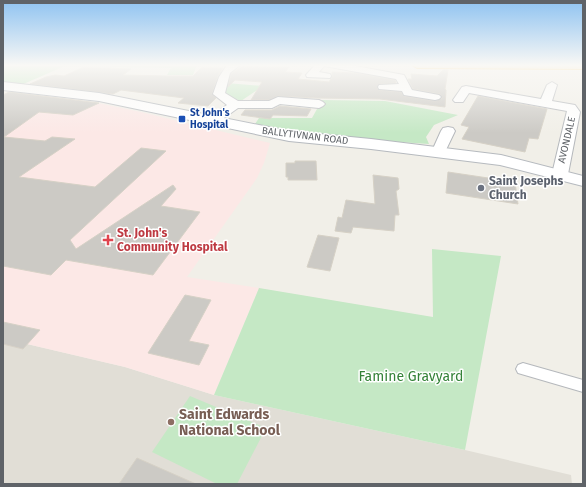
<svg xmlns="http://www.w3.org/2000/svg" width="586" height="487" font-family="'Fira Sans',sans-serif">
<rect width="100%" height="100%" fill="#f1efe8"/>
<path fill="#e1ded6" d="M3,344L23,349L27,344L125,367L214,395L465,450L571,475L572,484H3Z"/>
<path fill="#fce8e6" d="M34,95L93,102L141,112L270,143L264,163L257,178L187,277L259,288L214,395L125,367L27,344L23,349L3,344V109Z"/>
<path fill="#c5e8c5" d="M3,65H197L193,75H167L171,68L65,66L21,85L3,82Z
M226,83L263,86L241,101L230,97L224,93Z
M322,100L385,101L458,115L434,125L426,137L429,144L325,137L255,124L259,118H312Z
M432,249L501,256L465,450L214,395L259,288L433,317Z
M190,396L266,428L237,484H217L152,452Z"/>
<path fill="#cccac5" stroke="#d6d1c6" d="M244,65L289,67L285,72L302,73L298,79L329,82L332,77V72L356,73L395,80L396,83L379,84L377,88L379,90L401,92L404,96L435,101L442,98L440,94L413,89L408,79H412L411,74L437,76L443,70H448L445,89L446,90L445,107L380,99L317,98L278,96L269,100H251L262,82L235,80L228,87L231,74Z
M84,67L131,69L123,75L167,76H193L202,67L223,68L218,76L212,94L216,98L208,106L178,103L184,98L121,90L113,94L30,84L46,77L55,75L64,76Z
M9,92L99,103L73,115L39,112L4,137L45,141L52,137L75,139L19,177L95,187L141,148L166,151L70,240L76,249L173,185L176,189L161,206L200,212L153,275L66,260L51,275L3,266V95Z
M478,96L547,109L538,139L529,138L525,152L462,139L469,127L461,125Z
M280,106L311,109L307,116L273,115L270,119L241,115L245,110H272Z
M295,161H316L317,180H288V177H286V163H295Z
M448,172L515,182L518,204L446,193Z
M373,175L398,178L399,189L396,191L399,215H395L394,231L353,227L351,233L335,231L338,217L342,218L346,200L375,204Z
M318,235L339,238L330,271L307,267Z
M185,295L211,300L189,341L209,345L199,365L148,353Z
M3,322L40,330L23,349L3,344Z
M137,458L196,484H119Z"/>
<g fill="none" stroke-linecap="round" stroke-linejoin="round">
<defs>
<path id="lane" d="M523,363L583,380V392L518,373L516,369L518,365Z"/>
<path id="street" d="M227,65H240L230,73L225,93L238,101H269L278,97L319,100L323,102L325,104L323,106L319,108L280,104L272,108H238L217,123H209L207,120L209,117L227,105L213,94L219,77Z
M315,65H350L404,75L412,90L439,95L441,97L439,99L435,100L404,95L402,91L379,89L378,87L379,85L399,84L396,79L324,66L319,72L330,74L331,76L330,78L307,77L306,75Z
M552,82L557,85L552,101L575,105L580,112L568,174L566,177L560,179L554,177L552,174L567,111L469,93L463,102H455L453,100L462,87L466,86L541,99L547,85Z
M448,127L453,128L455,131L444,154L439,155L434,154L432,151L441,131L443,128Z"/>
<path id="secondary" d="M3,82L99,93L289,131L371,139L501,155L583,176V186L500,165L371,149L289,141L99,101L3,90Z"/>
<path id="highway" d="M412,65H583V69L417,68Z"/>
</defs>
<use href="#lane" stroke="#b5b8bc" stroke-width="2"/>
<use href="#street" stroke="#b5b8bc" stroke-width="2"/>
<use href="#secondary" stroke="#b6babf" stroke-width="2"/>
<use href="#highway" stroke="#f9ab00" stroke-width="2"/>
<use href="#lane" fill="#fff" fill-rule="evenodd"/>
<use href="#street" fill="#fff" fill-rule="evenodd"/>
<use href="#secondary" fill="#fff" fill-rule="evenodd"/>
<use href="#highway" fill="#fde293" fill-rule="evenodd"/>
</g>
<linearGradient id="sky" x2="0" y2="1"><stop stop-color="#8fc3f1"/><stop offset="0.49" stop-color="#f9f8f5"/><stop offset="1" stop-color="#f9f8f5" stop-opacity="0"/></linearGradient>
<rect width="586" height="133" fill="url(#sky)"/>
<rect fill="#1a4fb4" stroke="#fff" stroke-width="1.5" x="178" y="115" width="8" height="8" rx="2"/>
<circle fill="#6b7280" stroke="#fff" stroke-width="1.5" cx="481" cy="188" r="4"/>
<path fill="#e0444e" stroke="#fff" stroke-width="1.5" d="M106 234h4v4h4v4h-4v4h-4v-4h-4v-4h4z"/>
<circle fill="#8d6e63" stroke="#fff" stroke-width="1.5" cx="171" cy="422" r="4"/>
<g text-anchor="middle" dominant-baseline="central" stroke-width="3" stroke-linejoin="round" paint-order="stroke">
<g font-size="10" font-weight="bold" fill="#164399" stroke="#fff" text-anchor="start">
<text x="190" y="113">St John's<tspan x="190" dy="12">Hospital</tspan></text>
</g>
<g font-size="10" fill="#5f6368" stroke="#fff">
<text transform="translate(305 136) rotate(7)">BALLYTIVNAN ROAD</text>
<text transform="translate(567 140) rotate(-77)">AVONDALE</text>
</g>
<g font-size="12" font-weight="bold" fill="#5b616d" stroke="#fff" text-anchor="start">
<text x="489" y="181">Saint Josephs<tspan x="489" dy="14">Church</tspan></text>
</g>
<g font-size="12" font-weight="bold" fill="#be3a42" stroke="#fff" text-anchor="start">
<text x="117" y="233">St. John's<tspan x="117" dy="14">Community Hospital</tspan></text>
</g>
<g font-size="14" fill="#348238" stroke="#fff">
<text x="411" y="376">Famine Gravyard</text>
</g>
<g font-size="14" font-weight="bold" fill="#785e54" stroke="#fff" text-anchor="start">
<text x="179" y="414">Saint Edwards<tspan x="179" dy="16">National School</tspan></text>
</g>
</g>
<rect width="586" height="487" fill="none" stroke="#5f6368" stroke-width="8"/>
</svg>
